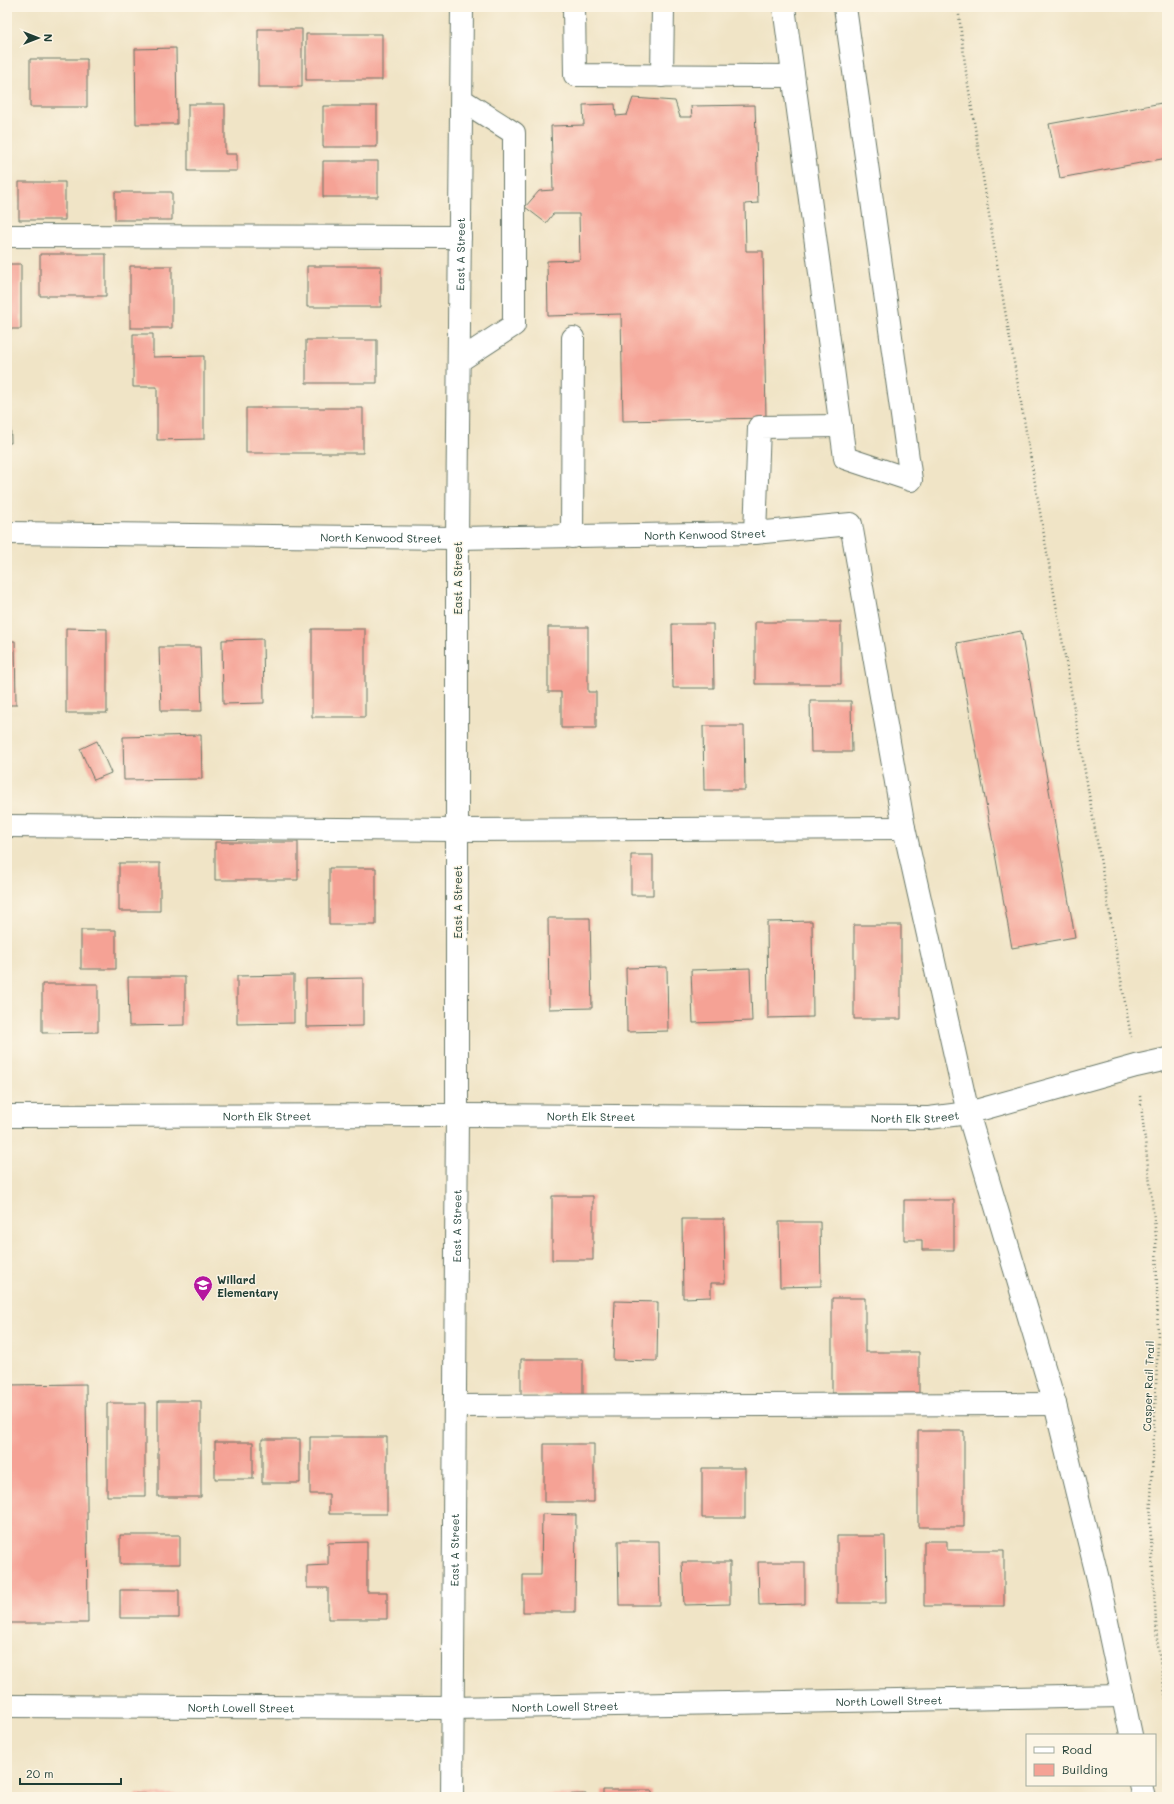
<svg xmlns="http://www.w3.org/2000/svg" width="1174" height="1804" font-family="Mali,sans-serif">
<rect width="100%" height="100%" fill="#fcf5e5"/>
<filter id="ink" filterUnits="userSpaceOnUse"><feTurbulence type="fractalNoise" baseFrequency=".025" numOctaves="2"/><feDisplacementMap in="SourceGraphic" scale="8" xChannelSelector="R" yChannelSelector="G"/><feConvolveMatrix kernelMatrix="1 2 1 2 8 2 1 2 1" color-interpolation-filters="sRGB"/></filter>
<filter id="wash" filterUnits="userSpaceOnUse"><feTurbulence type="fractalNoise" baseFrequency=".012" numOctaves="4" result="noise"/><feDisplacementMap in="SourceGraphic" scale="16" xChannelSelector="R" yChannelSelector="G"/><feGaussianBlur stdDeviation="0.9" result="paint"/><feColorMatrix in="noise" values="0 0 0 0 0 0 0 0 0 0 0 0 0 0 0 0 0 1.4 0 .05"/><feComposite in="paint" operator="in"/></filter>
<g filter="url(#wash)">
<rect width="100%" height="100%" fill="#f0e4c6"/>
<g id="blocks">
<path fill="#f5a295" d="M258,29H302V87H258Z
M306,34H382V80H306Z
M176,48L177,124H136L135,49Z
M30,59H87V107H30Z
M633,98L675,101L680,117H692L691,106L755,105L758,203L745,204L746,251H763L766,418L623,421L621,314L548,316L547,261L580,260L579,214H553L546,223L525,207L539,191L553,190L551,126L584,125L583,105L615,104L616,116L627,115Z
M1167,102V158L1060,178L1049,124Z
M188,104H225V154H237V171H188Z
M323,106H377V147H323Z
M323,161H378V197H323Z
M19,182H65V220H19Z
M115,192H172V220H115Z
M40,254H106V296H40Z
M7,264H21V329H7Z
M130,266H172V328H130Z
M307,266H381V307H307Z
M133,334H153V357L204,356V439L157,440V387H133Z
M306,340H377V383H306Z
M7,404H10L11,443H7Z
M246,408H363V453H246Z
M755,622H841V684H755Z
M672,624H713L714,688H673Z
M548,627H588V692H596V728H561V692H548Z
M66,628L107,629V713H66Z
M312,629H365V717H312Z
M1021,631L1075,937L1012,948L957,643Z
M263,639L264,703L223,704L222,640Z
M7,641H15L16,705H7Z
M159,647H200L202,711H161Z
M810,701H851L852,752H811Z
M703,726H744L745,790H704Z
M201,735L202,779L124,780L123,737Z
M97,741L111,773L94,780L80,749Z
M215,842H298V880H215Z
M631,855H653V895H631Z
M119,863H160V911H119Z
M329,868H376V925H329Z
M548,918H590L592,1008L549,1009Z
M812,921L813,1017L768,1018L767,922Z
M854,925H901V1019H854Z
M81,930H116V969H81Z
M667,967L668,1031L627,1032L626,968Z
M750,968L752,1021L693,1023L691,970Z
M294,975V1023L237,1024V976Z
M128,977H185V1025L129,1026Z
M363,978V1026L306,1027V979Z
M42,984H98V1032L42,1033Z
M552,1196H593V1260H552Z
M904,1200H954V1250H922V1240H904Z
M682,1219H724L725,1283H711V1297L683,1298Z
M779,1222H820L821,1286L780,1287Z
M832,1298H865V1352H919V1393H832Z
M615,1301L658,1302L657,1361L613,1360Z
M521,1359H583V1395H521Z
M86,1384L88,1623H7V1385Z
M158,1401H201V1497H158Z
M107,1403H145V1496H107Z
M918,1431H964V1527H918Z
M310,1437H387V1514H329V1494H310Z
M262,1439H300V1483H262Z
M215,1442H253V1479H215Z
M544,1444H594V1502H544Z
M702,1468H745V1518H702Z
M542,1514L576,1515L575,1612H523V1575H541Z
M120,1535H180V1564H120Z
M837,1536H885L886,1603H837Z
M618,1541H659L660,1605H619Z
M924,1541H947V1550H1004V1606H924Z
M367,1542V1592H387V1619H328V1588H307V1566L328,1565V1543Z
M682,1562H730V1604L684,1605Z
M758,1562H805V1604L759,1605Z
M120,1590H179V1618H120Z
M603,1790H652V1797H603Z
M135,1794H185V1797H135Z
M586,1794V1797H545V1795Z"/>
</g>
</g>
<g filter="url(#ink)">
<use href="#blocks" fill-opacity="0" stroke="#687767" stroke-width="1"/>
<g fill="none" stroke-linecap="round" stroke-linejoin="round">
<defs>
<g id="minor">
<path d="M574,7L575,75L792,76"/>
<path d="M784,7L845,458L911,480L845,7"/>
<path d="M662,76L663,7"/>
<path d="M7,236L460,237"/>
<path d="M459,361L514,325V133L462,100"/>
<path id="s1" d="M7,533L457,538L755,533L851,524L904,828L968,1113L1055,1404L1098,1579L1131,1735"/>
<path d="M755,533L759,427L841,426"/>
<path d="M572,537L573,338"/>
<path d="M7,826L457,830L904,828"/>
<path id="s2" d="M7,1116L457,1115L929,1118L968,1113L1136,1066L1167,1059"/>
<path d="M455,1406L1055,1404"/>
<path id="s3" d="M7,1706L452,1708L1123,1696"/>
<path d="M1141,1785L1144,1797"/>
<path id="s4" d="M452,1797L457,1115V538L462,7"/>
</g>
</defs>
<use href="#minor" stroke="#687767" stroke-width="24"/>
<path stroke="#687767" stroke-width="2.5" stroke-dasharray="1 3" stroke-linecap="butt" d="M958,7L966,72L997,264L1131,1037
M1140,1096L1156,1237L1158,1341L1150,1522L1157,1639L1167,1707"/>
<use href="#minor" stroke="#fff" stroke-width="22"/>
</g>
</g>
<defs>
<symbol id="school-pin" viewBox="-11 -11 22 30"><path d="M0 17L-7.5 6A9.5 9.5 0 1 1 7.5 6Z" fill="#b5179e" stroke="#fcf5e5"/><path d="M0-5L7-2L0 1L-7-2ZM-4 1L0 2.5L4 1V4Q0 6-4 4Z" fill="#fff"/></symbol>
</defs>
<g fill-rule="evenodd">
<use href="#school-pin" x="192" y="1274" width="22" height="30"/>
</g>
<g text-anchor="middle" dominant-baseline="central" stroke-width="3" stroke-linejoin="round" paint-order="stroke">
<g font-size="11" fill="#1f3d34" stroke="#fcf5e5">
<text stroke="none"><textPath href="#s4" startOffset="1543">East A Street</textPath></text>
<text stroke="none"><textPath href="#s1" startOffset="698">North Kenwood Street</textPath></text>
<text stroke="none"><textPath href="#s1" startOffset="374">North Kenwood Street</textPath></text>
<text transform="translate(457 578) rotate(-90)">East A Street</text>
<text transform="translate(457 902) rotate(-90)">East A Street</text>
<text stroke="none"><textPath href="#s2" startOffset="260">North Elk Street</textPath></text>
<text stroke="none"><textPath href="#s2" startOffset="584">North Elk Street</textPath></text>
<text stroke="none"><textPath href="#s2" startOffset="908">North Elk Street</textPath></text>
<text stroke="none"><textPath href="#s4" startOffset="571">East A Street</textPath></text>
<text transform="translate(1148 1386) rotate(-88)">Casper Rail Trail</text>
<text stroke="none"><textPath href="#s4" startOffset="247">East A Street</textPath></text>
<text stroke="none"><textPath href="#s3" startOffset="882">North Lowell Street</textPath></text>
<text stroke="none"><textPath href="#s3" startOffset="558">North Lowell Street</textPath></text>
<text stroke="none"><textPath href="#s3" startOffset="234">North Lowell Street</textPath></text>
</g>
<g font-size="11" font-weight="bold" fill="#1f3d34" stroke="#fcf5e5" text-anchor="start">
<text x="217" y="1279">Willard<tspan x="217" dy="13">Elementary</tspan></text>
</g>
</g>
<rect width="1174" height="1804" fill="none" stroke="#fcf5e5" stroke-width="24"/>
<rect x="1026" y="1734" width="130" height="52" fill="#fcf5e5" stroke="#a4ab9e"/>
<rect x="1034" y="1747" width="20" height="6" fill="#ffffff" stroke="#a4ab9e"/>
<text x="1062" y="1754" font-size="12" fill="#1f3d34">Road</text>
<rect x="1034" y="1764" width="20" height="12" fill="#f5a295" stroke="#a4ab9e"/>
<text x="1062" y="1774" font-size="12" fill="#1f3d34">Building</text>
<g transform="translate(38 38) rotate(90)" stroke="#fcf5e5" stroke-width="3" paint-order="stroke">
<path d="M0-3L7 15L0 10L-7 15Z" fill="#1f3d34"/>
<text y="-6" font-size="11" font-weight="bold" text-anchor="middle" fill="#1f3d34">N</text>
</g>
<path d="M20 1778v6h101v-6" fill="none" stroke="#1f3d34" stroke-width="2"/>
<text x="26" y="1778" font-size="12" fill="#1f3d34" stroke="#fcf5e5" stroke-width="3" paint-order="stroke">20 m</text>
</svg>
